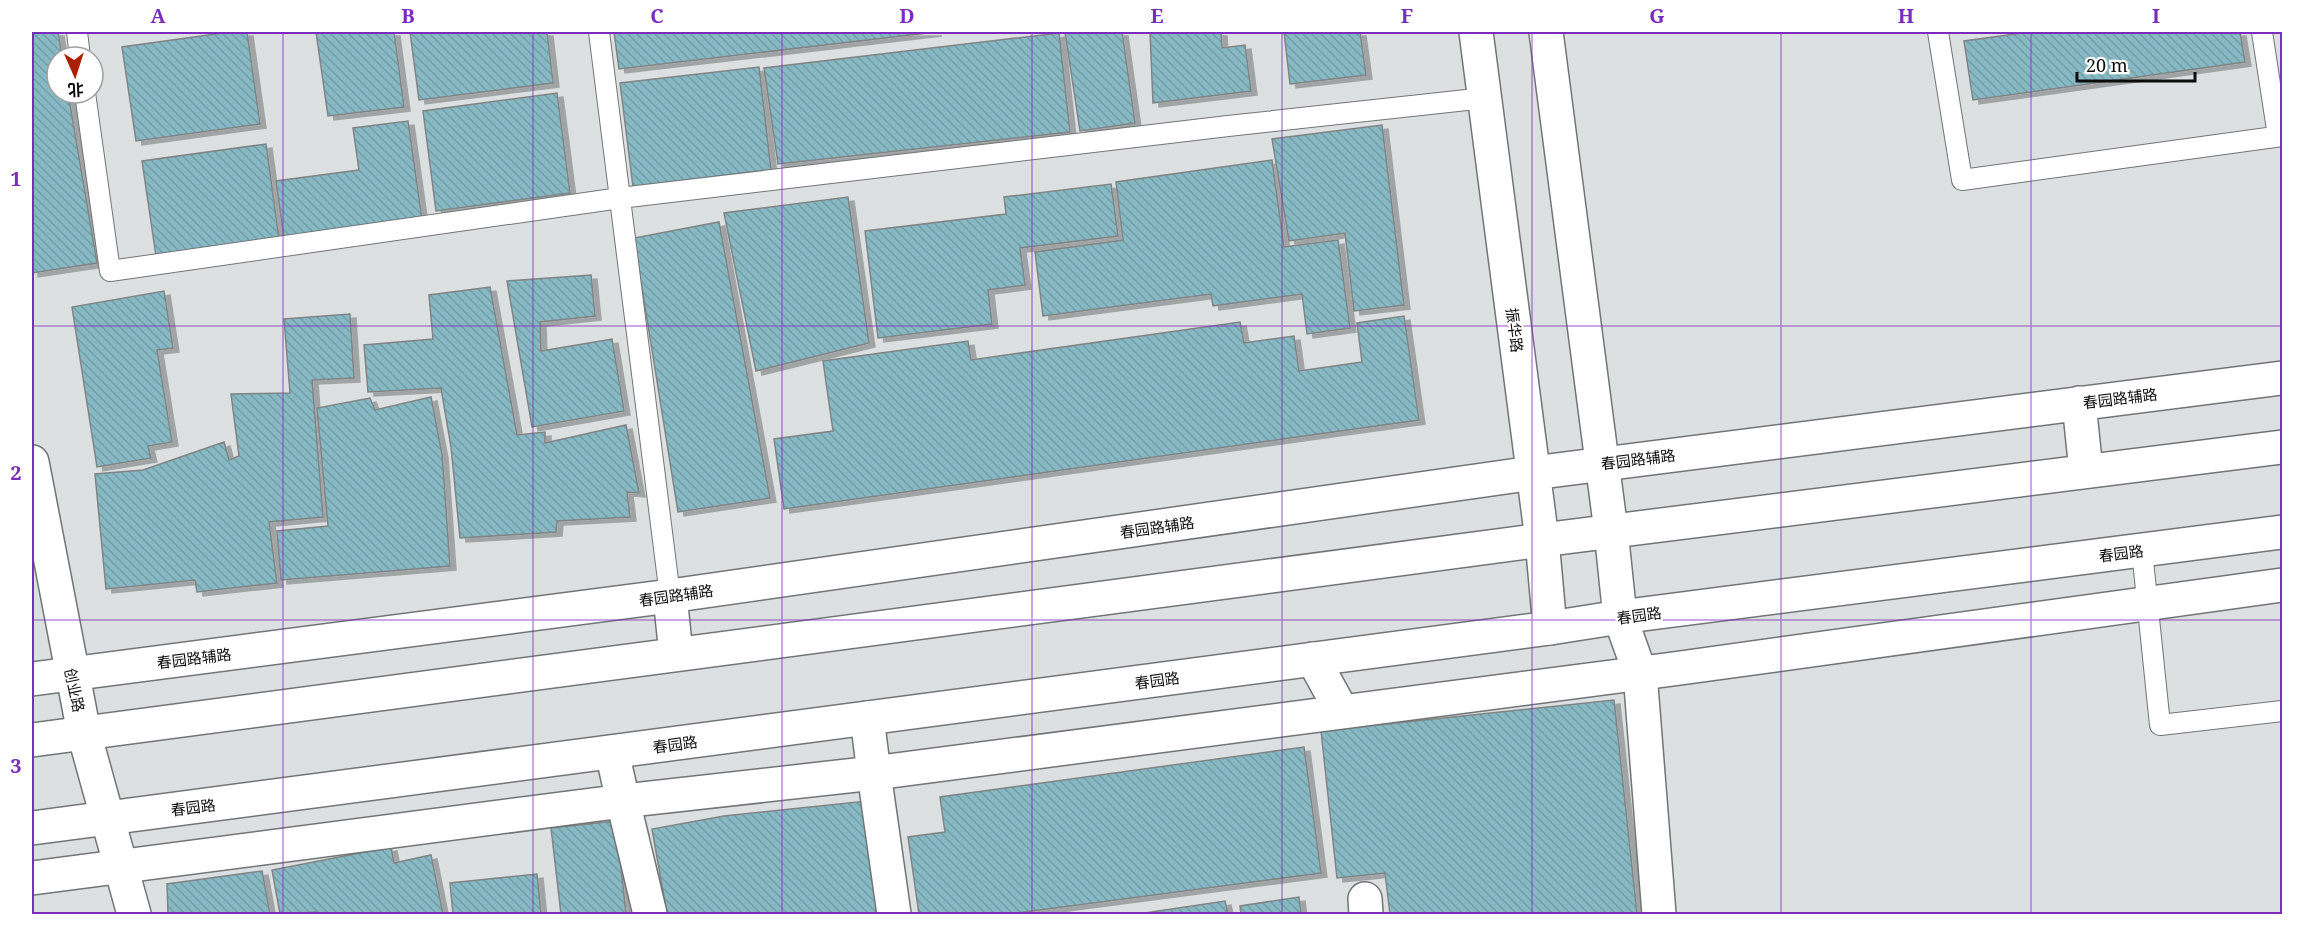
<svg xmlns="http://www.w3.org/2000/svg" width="2314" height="946" font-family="'Noto Serif','Noto Sans SC',serif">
<defs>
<pattern id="building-back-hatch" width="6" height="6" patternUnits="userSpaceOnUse" patternTransform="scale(1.5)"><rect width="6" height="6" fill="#87b9c4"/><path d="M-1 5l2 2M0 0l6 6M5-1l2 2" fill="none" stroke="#739ea7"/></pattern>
<filter id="shadow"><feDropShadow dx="6" dy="4" stdDeviation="0" flood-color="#0004"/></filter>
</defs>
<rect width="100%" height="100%" fill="#dce0e1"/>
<path fill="url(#building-back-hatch)" stroke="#808485" stroke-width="1.5" filter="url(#shadow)" d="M32,32H58L62,57H57V93H68L97,263L32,273Z
M230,32H247L260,124L136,141L122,47Z
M316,32H394L404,107L328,116Z
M410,32H547L553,83L419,100Z
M614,32H936L619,69Z
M1065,32H1122L1135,123L1080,131Z
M1150,32H1221L1222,48L1245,45L1251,91L1153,103Z
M1284,32H1360L1366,75L1290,84Z
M2030,32H2240L2245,62L1973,100L1964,41Z
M1059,33L1070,132L778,164L764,68Z
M759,67L771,170L633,187L620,83Z
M557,93L570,193L436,211L423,111Z
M408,121L422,219L284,238L276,181L359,170L353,128Z
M1382,125L1404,305L1354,311L1345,233L1289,241L1272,139Z
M266,144L279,239L156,256L142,161Z
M1272,160L1284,247L1338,240L1350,328L1307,334L1302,294L1213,306L1211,294L1043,316L1035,252L1123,240L1116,182Z
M1111,184L1118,236L1020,248L1025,285L988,290L992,324L878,338L865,231L1006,214L1004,197Z
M848,197L869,343L756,371L724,213Z
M719,222L770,498L678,512L634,238Z
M591,275L595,316L540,322L541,351L612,339L624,411L532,427L507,281Z
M490,287L517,435L545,432V443L626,425L639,493L627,492L630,517L557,521L556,532L460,538L451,447L441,388L368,392L364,345L433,339L429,295Z
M164,291L173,348L157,350L172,442L148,446L151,458L97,467L72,307Z
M350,314L354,378L312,380L323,517L269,522L277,583L197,592L195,580L106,589L95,474L143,470L224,442L229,460L239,456L231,394L290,393L284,319Z
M1404,316L1419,420L784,509L774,439L833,431L823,361L968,341L971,360L1240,322L1244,343L1294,336L1299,371L1362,362L1357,323Z
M431,397L442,454L450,566L281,580L277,531L328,526L317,408L370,398L375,410Z
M1614,700L1637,914H1390L1385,873L1337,878L1321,731Z
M1304,747L1321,873L1009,914H919L908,837L945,832L940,797Z
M867,801L881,914H667L652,829L724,816Z
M616,821L626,914H561L551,828Z
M391,847L394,863L431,855L443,914H317V912L280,914L272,870Z
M262,871L270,914H168L167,884Z
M537,874L541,914H453L450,883Z
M1299,897L1301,914H1241L1240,906Z
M1225,901L1228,914H1138Z"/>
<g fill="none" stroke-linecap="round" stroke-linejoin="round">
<defs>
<path id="service" d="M77,32L80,57
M599,32L670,596
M1938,32L1962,180L2282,136
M2262,32L2278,136
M85,93L110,271L620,198L1228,126L1485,98
M2142,551L2160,725L2282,711"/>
<path id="minor" d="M32,462L84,733L134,914
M1640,673L1659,914
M874,773L894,914
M623,801L650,914
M1365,899L1366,914"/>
<path id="tertiary" d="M2079,403L2086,471
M670,596L676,654
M1620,617L1640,673
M1313,659L1341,710
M32,679L670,596L1533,473L2282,378
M867,718L874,773
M612,752L623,801
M32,878L623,801L874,773L1673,669L2282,585"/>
<path id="secondary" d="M1476,32L1542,540L1550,628
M1546,32L1611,531L1620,617"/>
<path id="primary" d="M32,740L1542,540L2282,447
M32,828L1550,628L1620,617L2282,532"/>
</defs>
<use href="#service" stroke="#717576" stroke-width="22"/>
<use href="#minor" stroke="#717576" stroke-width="36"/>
<use href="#tertiary" stroke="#717576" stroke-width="36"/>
<use href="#secondary" stroke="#717576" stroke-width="36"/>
<use href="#primary" stroke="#717576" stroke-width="36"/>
<use href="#service" stroke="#fff" stroke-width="20"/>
<use href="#minor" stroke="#fff" stroke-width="33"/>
<use href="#tertiary" stroke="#fff" stroke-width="33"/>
<use href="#secondary" stroke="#fff" stroke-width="33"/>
<use href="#primary" stroke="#fff" stroke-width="33"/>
</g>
<path fill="none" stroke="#7b2cbf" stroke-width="1.5" stroke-opacity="0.55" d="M283,32V914M533,32V914M782,32V914M1032,32V914M1282,32V914M1532,32V914M1781,32V914M2031,32V914M32,326H2282M32,620H2282"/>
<g text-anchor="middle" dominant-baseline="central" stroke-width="4.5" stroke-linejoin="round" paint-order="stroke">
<g font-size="15" fill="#0b0d0d" stroke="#fff">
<text transform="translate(1515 330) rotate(83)">振华路</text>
<text transform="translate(2120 398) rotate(-7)">春园路辅路</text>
<text transform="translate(1638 459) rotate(-7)">春园路辅路</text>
<text transform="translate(1157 527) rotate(-8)">春园路辅路</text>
<text transform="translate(2121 553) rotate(-7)">春园路</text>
<text transform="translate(676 595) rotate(-8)">春园路辅路</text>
<text transform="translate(1639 615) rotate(-8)">春园路</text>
<text transform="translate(194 658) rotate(-7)">春园路辅路</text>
<text transform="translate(1157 680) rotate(-8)">春园路</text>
<text transform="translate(75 690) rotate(78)">创业路</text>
<text transform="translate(675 744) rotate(-8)">春园路</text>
<text transform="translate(193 807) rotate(-7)">春园路</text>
</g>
</g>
<rect width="2314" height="946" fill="none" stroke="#ffffff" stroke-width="66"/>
<g transform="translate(75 75) rotate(177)"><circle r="28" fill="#ffffff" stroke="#9d9e9e" stroke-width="1.5"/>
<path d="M0-4.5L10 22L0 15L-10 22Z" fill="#ad1f03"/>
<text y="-9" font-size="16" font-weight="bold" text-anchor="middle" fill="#0b0d0d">北</text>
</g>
<path d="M2077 72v9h118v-9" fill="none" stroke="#0b0d0d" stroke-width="3"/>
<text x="2086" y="72" font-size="18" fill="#0b0d0d" stroke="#ffffff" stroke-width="4.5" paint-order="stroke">20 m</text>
<rect x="33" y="33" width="2248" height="880" fill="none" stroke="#7b2cbf" stroke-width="2"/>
<g font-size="20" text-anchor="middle" font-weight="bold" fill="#7b2cbf">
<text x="158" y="23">A</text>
<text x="408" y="23">B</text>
<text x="657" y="23">C</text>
<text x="907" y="23">D</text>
<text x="1157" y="23">E</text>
<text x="1407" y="23">F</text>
<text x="1657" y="23">G</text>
<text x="1906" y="23">H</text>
<text x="2156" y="23">I</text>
<text x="16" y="186">1</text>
<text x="16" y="480">2</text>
<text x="16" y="773">3</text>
</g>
</svg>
